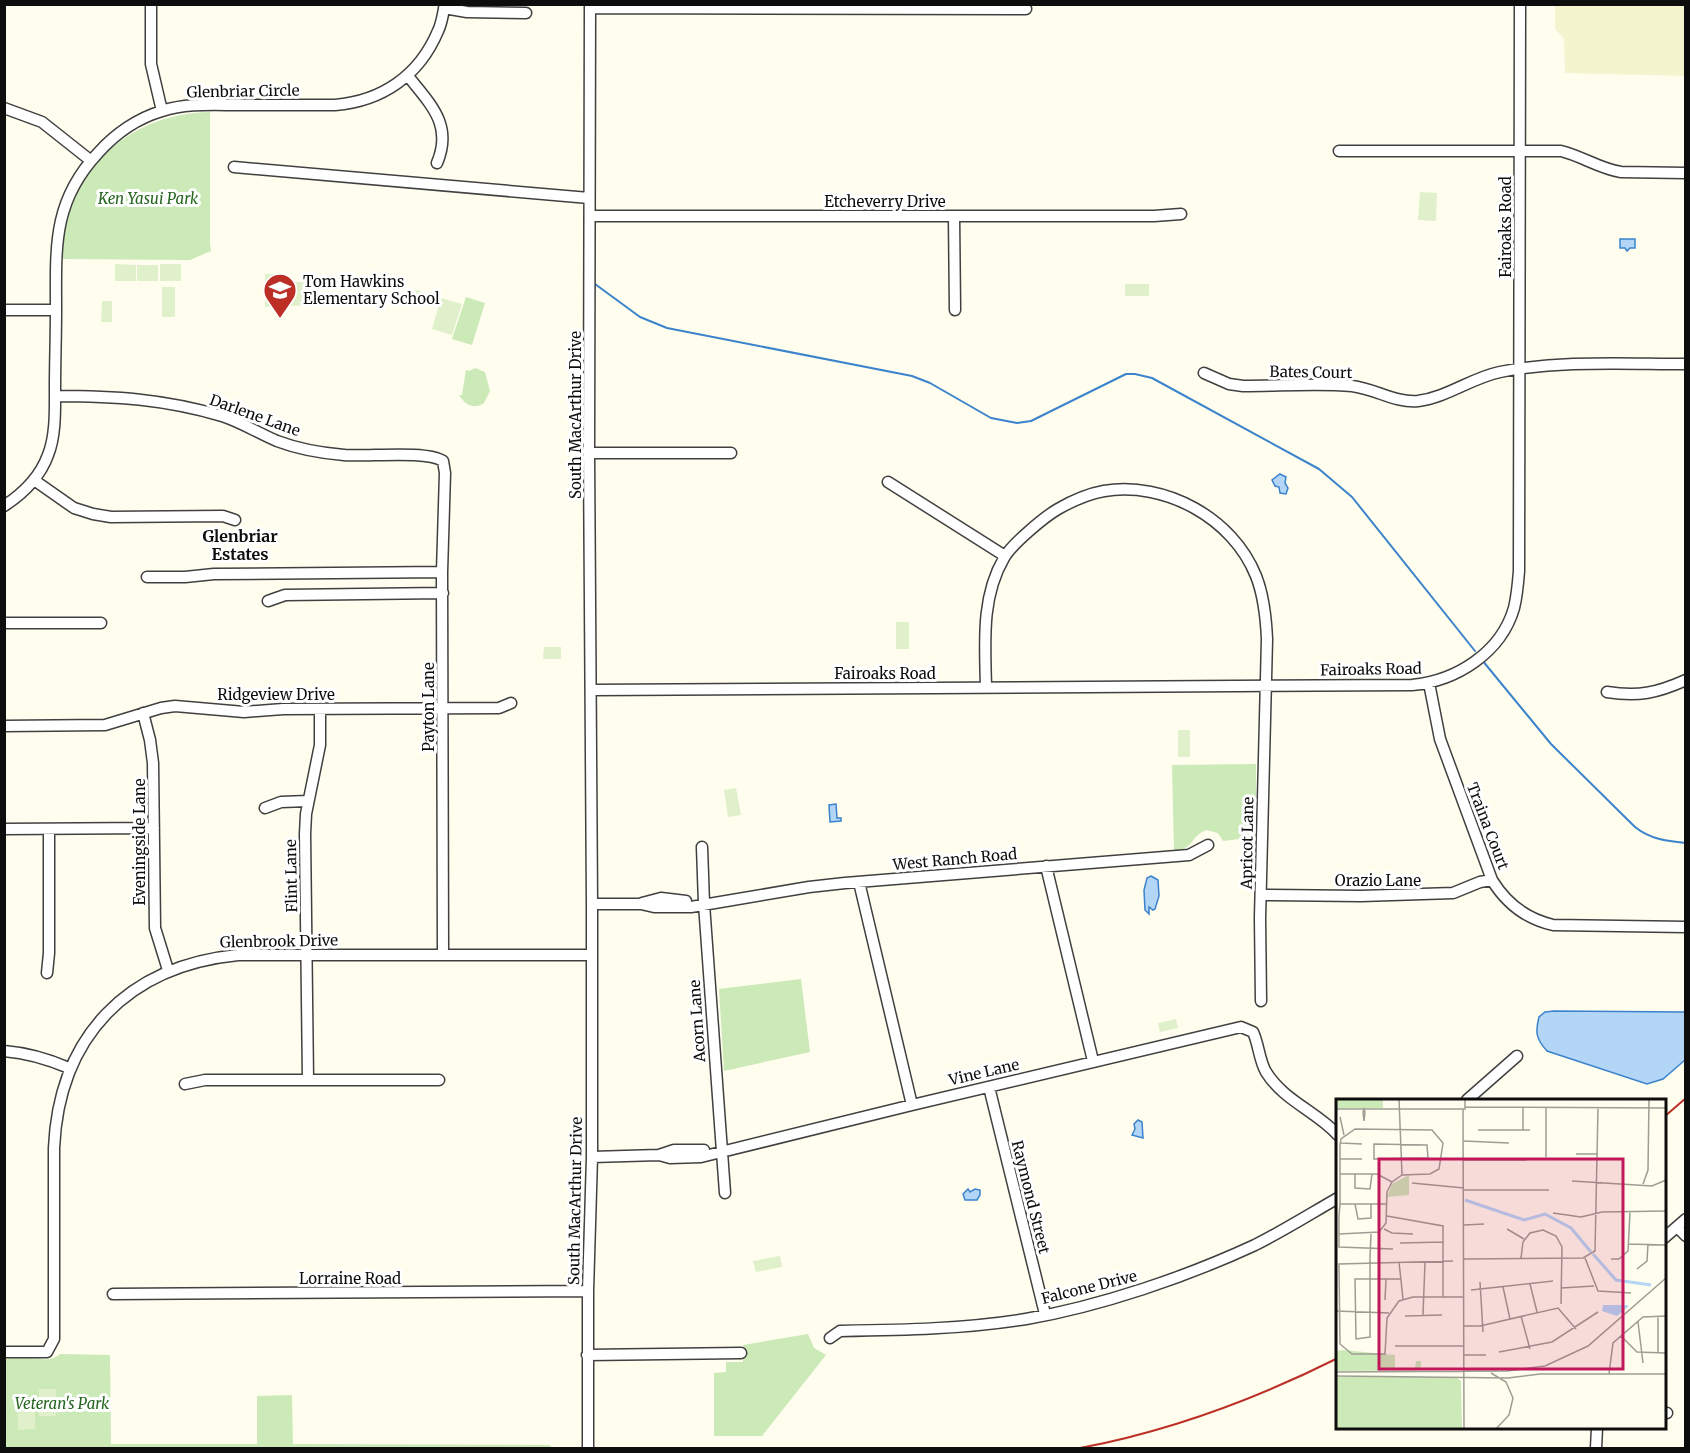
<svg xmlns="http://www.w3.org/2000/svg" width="1690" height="1453" font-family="Merriweather,serif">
<rect width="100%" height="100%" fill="#fffdee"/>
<path fill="#f4f4ce" d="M1555,5H1685V76L1565,73L1564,39L1555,29Z"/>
<path fill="#cce9b8" d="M210,112V244L211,251L190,260L61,259C66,174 124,114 210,112Z
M466,297L485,303L472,345L452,339Z
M475,368L485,372L490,391L484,403C474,410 465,405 459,395H462L466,370L469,371Z
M1256,764V837L1223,841L1218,833L1206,830C1189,838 1195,848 1174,851L1172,765Z
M801,979L810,1052L724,1071L719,989Z
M808,1334L814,1348L826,1355L762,1436H714V1373L726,1372V1362H743V1345Z
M60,1354L110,1355L111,1444H257V1396L292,1395L293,1444L549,1445L553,1448H5L4,1356C11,1356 19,1356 26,1356C39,1357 47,1364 60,1354Z"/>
<path fill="#dff0ca" d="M1420,192L1437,193L1436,221L1418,220Z
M115,264L136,265V281H115Z
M160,264H181V281H160Z
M137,265H158V281H137Z
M265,274H286V307H265Z
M290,282H310V305L290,306Z
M1125,284H1149V296H1125Z
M162,287H175V317H162Z
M416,290L438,296L436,302L414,296Z
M441,298L462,304L452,335L432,329Z
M102,301H112V322H101Z
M896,622H909V649H896Z
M544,647H561V659H543Z
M1178,730H1190V757H1178Z
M736,788L741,815L728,817L724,790Z
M1176,1019L1178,1028L1160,1032L1158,1023Z
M780,1256L782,1267L756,1272L753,1261Z
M39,1389H56V1416H39Z
M17,1403H35V1429L18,1430Z"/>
<path fill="#b3d6f6" stroke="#3b83cc" stroke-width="1.5" d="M1620,239H1635V248H1630L1627,251L1625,248H1620Z
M1280,474L1286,477L1285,483L1288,488L1286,494L1280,493L1279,487L1275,486L1272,480Z
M836,804L837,818H841V821L830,822L829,805Z
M1151,876L1158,880L1159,896L1155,909L1153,910L1149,907V914L1145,910L1144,890L1147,878Z
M1554,1011L1685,1012V1060L1663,1079L1647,1084L1547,1051C1536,1039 1535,1032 1539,1017L1545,1012Z
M1138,1120L1142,1122L1143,1138L1132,1135L1135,1129L1134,1124Z
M968,1189L970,1192L975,1189L980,1190V1195L977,1200H965L963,1194Z"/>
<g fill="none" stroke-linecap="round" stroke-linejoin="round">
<path stroke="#3b83cc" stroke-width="2" d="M595,284L640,317L667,328L912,376L930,383L991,418L1017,423L1031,421L1126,374H1135L1152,378L1319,469L1352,497L1475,651
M1482,660L1551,744L1635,827C1650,839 1666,841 1686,843"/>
<defs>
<path id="minor" d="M151,4V64L162,111
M444,8L467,12L526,13
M590,8L1026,9
M408,76C431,105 453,125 437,163
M4,108L42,122L90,160
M1339,151H1561C1582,156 1600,169 1621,172L1686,173
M234,167L589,198
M590,216H1154L1181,214
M954,216L955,310
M4,310H56
M1204,373L1229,384L1243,386C1279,386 1317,383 1352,386C1376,389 1395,403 1418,401C1448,397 1471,378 1500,372C1560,360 1624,364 1686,364
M55,396C115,396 164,399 222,416C241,422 258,433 277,441C298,449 321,453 344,455C367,457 426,450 443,461L445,473L442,572L443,954
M589,453H731
M34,480L74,508L93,514L111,517L223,516L235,520
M888,482L1005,556
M4,506C24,493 40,477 48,455C56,435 55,409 55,387C55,362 56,336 56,310C56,248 52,202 98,153C115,134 138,118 162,111C186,103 214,105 239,105C271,105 303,105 335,105C382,101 419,76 438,31C442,23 443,13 445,4
M147,577H185L214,574L442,572
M268,601L285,595L443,593
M4,623H101
M1429,683L1440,739L1492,880C1506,903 1527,919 1553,925L1686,927
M986,687C985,643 981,597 1004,558C1011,545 1044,517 1058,509C1072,501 1087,494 1104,491C1165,481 1233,518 1256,576C1264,596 1266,617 1267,639L1260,918L1261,1001
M591,690L1412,685C1456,681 1501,653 1514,608C1517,596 1518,584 1519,571L1520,4
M1607,692C1638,697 1657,693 1686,680
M143,713L150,740L153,763L155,928L168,970
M4,726L105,725L161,708L175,706L244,712L283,709L499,708L511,703
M265,808L281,802L308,801
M4,829L154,828
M702,847L704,904L725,1193
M1046,866L1093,1061
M859,882L912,1105
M1261,895L1361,896L1453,893L1480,882L1492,880
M642,903L661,898L686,901
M592,904H641L654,907H691L809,887L845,883L1189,855L1208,845
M47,973L49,953V829
M4,1051C28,1053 48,1059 69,1068
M308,1080L305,834L306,814L320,745V709
M185,1084L205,1080H439
M989,1087L1045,1314
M1467,1100L1517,1056
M659,1155L670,1158L701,1157L912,1105L1241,1027L1253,1032C1259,1045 1259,1060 1266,1072C1284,1101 1316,1111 1338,1135
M592,1157L659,1155L674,1150H704
M1677,1227L1686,1236
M1664,1238L1686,1219
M113,1294L588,1291
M830,1338L840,1331C902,1330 965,1329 1026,1319C1101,1306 1186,1277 1255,1245C1283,1231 1310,1214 1338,1198
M4,1352H47L54,1339V1148C59,1037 127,966 238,955H592
M587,1355L741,1353
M1664,1413H1667
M588,1448V1291L592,1157V904L589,453L590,4
M1596,1448L1597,1428"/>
</defs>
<use href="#minor" stroke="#404040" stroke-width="13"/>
<use href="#minor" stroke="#fff" stroke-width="10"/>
<path stroke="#bc2f26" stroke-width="2" d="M1664,1117L1686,1098
M1080,1448C1170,1431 1256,1399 1338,1358"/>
</g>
<defs>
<symbol id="school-pin" viewBox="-11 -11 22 30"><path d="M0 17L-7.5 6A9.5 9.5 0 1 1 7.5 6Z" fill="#bc2f26" stroke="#fff"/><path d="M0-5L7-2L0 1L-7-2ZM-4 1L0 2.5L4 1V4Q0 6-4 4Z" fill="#fff"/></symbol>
</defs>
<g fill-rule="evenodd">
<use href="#school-pin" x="261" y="271" width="38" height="52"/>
</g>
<g text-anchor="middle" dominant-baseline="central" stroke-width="6" stroke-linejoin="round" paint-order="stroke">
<g font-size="15" fill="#0d0d0d" stroke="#fff">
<text transform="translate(243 91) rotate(-1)">Glenbriar Circle</text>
<text x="885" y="201">Etcheverry Drive</text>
<text transform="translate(1505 227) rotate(-90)">Fairoaks Road</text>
<text transform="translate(1311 372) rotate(1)">Bates Court</text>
<text transform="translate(255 415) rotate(20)">Darlene Lane</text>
<text transform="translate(575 415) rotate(-90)">South MacArthur Drive</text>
<text transform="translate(1371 669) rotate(-1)">Fairoaks Road</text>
<text x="885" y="673">Fairoaks Road</text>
<text x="276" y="694">Ridgeview Drive</text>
<text transform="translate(428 707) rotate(-90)">Payton Lane</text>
<text transform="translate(1488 826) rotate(69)">Traina Court</text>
<text transform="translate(139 842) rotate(-90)">Eveningside Lane</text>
<text transform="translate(1247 843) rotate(-89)">Apricot Lane</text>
<text transform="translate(955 859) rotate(-5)">West Ranch Road</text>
<text transform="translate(291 876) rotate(-91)">Flint Lane</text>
<text x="1378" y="880">Orazio Lane</text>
<text transform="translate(279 941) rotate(-1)">Glenbrook Drive</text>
<text transform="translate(697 1021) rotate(-94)">Acorn Lane</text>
<text transform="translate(984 1072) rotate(-13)">Vine Lane</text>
<text transform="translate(1031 1197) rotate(76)">Raymond Street</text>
<text transform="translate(575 1201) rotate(-89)">South MacArthur Drive</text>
<text x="350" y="1278">Lorraine Road</text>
<text transform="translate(1089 1287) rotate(-14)">Falcone Drive</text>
</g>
<g font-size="15" font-style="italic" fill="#25651e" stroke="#fff">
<text x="148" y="198">Ken Yasui Park</text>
<text x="62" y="1403">Veteran's Park</text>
</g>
<g font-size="15" fill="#0d0d0d" stroke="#fff" text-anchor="start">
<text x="303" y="281">Tom Hawkins<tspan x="303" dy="17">Elementary School</tspan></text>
</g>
<g font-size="16" font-weight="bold" fill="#0d0d0d" stroke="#fff">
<text x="240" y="536">Glenbriar<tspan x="240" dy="18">Estates</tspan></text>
</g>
</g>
<g transform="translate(1336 1099)">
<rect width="330" height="330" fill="#fffdee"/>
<path d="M0,0H47V9H0ZM73,76V96L51,98L56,85ZM7,251L59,256V269H79L80,262H85V269L124,271L0,272V252ZM0,278H120L125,282L126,330H0Z" fill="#cce9b8"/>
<path d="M267,206H291L293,207L281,217L266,212Z" fill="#b3d6f6"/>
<path fill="none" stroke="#b3d6f6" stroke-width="3" d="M129,101L188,121L209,115L235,129L255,153M257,155L280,181L315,186"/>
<path fill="none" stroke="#9e9d94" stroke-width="1.5" d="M63,0L66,76M129,8L330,9M0,10H129V0M28,10L29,13L28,22L27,13ZM127,10L128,330M4,18L8,36M142,31H194M187,31V9M128,42L173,44M5,44L26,45M38,45L91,46L92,59L38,60ZM240,55H262M210,58V9M4,60H26M128,61H191M4,75H41L56,83M19,75V89L34,90L36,75M236,82L316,87L330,81M76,84L128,89M307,85L312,71L313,0M128,91H213M4,105H51M19,105L22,120L35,119V105M217,114L245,118L266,113L330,112M51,117L107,127V198M128,126L148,125M48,130L56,134L77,135M171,130L188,140M3,135L43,133L50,124L51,93L56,83L66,76L94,75L103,70L107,44L96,31L19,30L5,40L4,46V105L3,118V148L57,150M35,135L34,159V238L20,240L19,180H65M64,144L107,143M293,145L330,146M185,159L187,143L194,134L207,131L220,137L226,148L225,205M249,159L262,192L295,194M128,160L247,159L259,152L262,9M275,160H283L292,152L294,113M117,162L3,165L4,245L16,255H49L51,219L63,202L77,198H128M63,163L67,200M301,170L311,162L312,145M144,183L147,233M194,185L201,213M167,188L174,220M225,189L258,187M135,191L217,182M49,201L50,180M0,212L53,214M87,216L89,163M69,217L106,216M185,217L194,250M322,217V254M302,223L307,264M128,227H144L222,209L240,230M285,237L301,253L330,254M59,247H128M163,253L216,243L262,213M127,256H150M0,273L171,272L209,267L252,247L330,179M155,274L170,283L177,299L173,316L160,330M273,275L277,244L307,218L330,217M0,277L172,279L204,275H330"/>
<path fill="#c2185b" fill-opacity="0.15" stroke="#c2185b" stroke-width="3" d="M43,60H287V270H43Z"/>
<rect width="330" height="330" fill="none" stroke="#0d0d0d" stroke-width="3"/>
</g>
<rect width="1690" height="1453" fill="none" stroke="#0d0d0d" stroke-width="12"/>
</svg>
